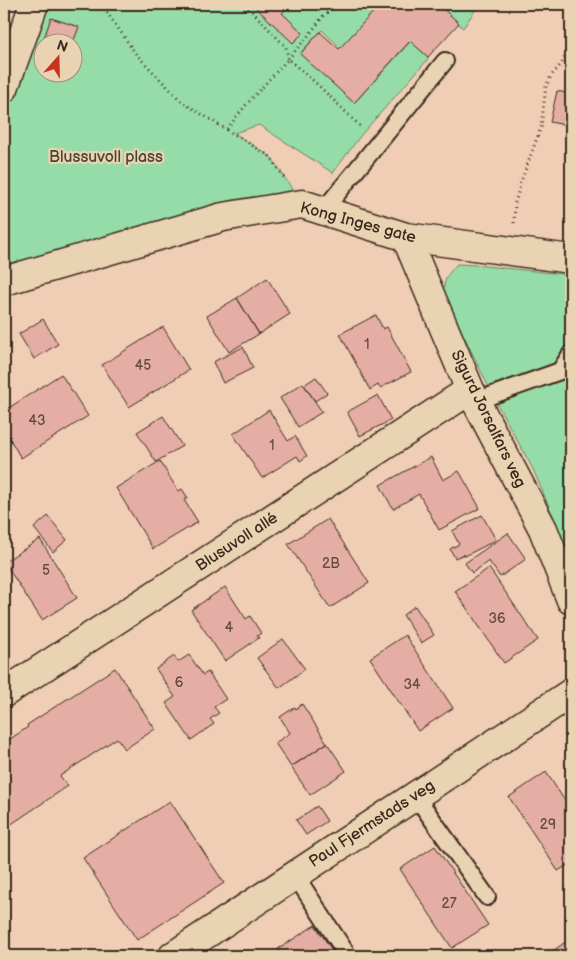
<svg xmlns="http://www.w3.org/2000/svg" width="575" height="960" font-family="'Balsamiq Sans',sans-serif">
<rect width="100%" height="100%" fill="#f0ceb5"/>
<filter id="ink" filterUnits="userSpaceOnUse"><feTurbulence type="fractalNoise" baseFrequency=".02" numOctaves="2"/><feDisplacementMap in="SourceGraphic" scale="10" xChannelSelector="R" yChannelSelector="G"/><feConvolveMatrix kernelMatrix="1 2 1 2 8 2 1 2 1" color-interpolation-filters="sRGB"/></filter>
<g filter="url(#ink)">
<path fill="#96dca9" stroke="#688364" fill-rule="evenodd" d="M34,4H365L375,13L342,49L322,30L302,51L356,101L411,41L429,58L361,135L333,173L259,125L234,133L271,157L302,204L4,281V88ZM42,42H72V72H42Z
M443,4H475L476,9L463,28L440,7Z
M457,264L476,265L571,275V559L533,469L496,402L443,293C445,278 446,276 457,264Z"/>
<path fill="#e4aea5" stroke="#3b2a1e" d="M252,4H291L282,13L303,33L293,43Z
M369,4H439L441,6V7L459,23L428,57L410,41L354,103L300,54L320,32L339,49L375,10Z
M51,18L79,27L72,45V42H59L44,38Z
M557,91L571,94V119L570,126L550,122Z
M267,278L290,314L259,334L237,298Z
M237,298L259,334L229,352L207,316Z
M376,315L383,329L387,327L411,372L380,388L378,385L370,390L340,334Z
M43,319L58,344L34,359L19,334Z
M163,327L189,370L129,407L102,365Z
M243,347L253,368L223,383L213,362Z
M61,374L88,416L21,458L4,429V411Z
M316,377L327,393L315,401L304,385Z
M303,383L322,412L298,427L280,398Z
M378,395L391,420L360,436L347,412Z
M269,410L288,441L295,436L307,456L300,461L297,456L262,478L233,434Z
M163,416L182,446L156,462L137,432Z
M431,457L443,480L459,471L480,508L439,530L419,494L393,509L380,485Z
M160,461L178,491L182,489L188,498L184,500L198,522L153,549L116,488Z
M482,515L496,540L465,556L464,554L455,558L450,549L459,544L452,531Z
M48,516L67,540L53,552L34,528Z
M328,519L369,583L330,608L288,544Z
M508,533L526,559L500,577L489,561L472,573L465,563Z
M40,539L77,598L42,620L4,562Z
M489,568L538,640L504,663L455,591Z
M225,587L246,619L250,616L261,633L257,636L259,638L225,661L191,610Z
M415,606L434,635L421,643L403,615Z
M405,635L453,708L418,731L370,658Z
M283,639L305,669L279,688L257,658Z
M189,655L203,675L208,672L226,699L214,707L219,713L210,719L214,724L191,740L166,703L175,697L156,669L174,656L178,662Z
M115,668L155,729L125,749L117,738L60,776L68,786L4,829V743L28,727L27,725Z
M302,704L327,743L291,767L275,743L290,733L280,717L295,707L296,709Z
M327,743L346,771L310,795L291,767Z
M546,772L571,810V863L558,871L509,797Z
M170,801L224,883L137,940L83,858Z
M317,806L327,821L306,835L296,820Z
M435,846L488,925L452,948L400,869Z
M315,925L336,956H282L278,949Z
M571,938V956H546Z"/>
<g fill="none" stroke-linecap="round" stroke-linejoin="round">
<defs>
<path id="lane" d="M323,211L445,61
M476,401L560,371L571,354
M415,795L487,897
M295,875L348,956"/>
<path id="street" d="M4,88L34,4
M406,237L470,390L543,529L571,600
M4,281L223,217L302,204L406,237L571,259
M4,693L470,390
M173,956L571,693"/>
</defs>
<use href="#lane" stroke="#3b2a1e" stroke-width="20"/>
<use href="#street" stroke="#3b2a1e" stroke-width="31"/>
<path stroke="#3b2a1e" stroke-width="3" stroke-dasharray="1 4" stroke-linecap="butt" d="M101,4L136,54L182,102L271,157L284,178
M245,4L286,47L288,58
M288,59L309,35L324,15L338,4
M227,129L246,105L288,59L317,84L361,127
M514,223L515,203L521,182L541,127L546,86L551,76L562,63L571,43"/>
<use href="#lane" stroke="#e9d3b2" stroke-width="16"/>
<use href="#street" stroke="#e9d3b2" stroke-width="28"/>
</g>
</g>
<g text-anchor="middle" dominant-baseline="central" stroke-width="4.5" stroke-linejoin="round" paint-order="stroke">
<g font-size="14" fill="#654b40">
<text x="367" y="344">1</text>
<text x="143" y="365">45</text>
<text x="37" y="420">43</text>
<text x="272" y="445">1</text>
<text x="331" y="563">2B</text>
<text x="46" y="570">5</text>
<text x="497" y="618">36</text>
<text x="229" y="627">4</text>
<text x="179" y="682">6</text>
<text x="412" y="684">34</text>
<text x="548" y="824">29</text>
<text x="449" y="903">27</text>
</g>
<g font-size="16" fill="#494533" stroke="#e9d3b2">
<text x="106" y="157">Blussuvoll plass</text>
</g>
<g font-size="16" fill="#3b2a1e" stroke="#e9d3b2">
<text transform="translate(358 223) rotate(15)">Kong Inges gate</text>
<text transform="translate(488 419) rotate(64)">Sigurd Jorsalfars veg</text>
<text transform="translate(237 542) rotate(-33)">Blusuvoll allé</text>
<text transform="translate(372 824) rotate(-33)">Paul Fjermstads veg</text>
</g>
</g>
<rect width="575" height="960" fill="none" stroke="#e9d3b2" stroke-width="20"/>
<rect x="10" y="10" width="555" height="940" fill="none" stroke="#3b2a1e" stroke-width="2" filter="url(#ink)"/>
<g transform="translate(58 58) rotate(20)"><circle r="24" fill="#e9d3b2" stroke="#a38f77"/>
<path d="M0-4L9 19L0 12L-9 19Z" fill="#c8321e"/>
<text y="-8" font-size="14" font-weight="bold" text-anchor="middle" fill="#3b2a1e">N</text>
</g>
</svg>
